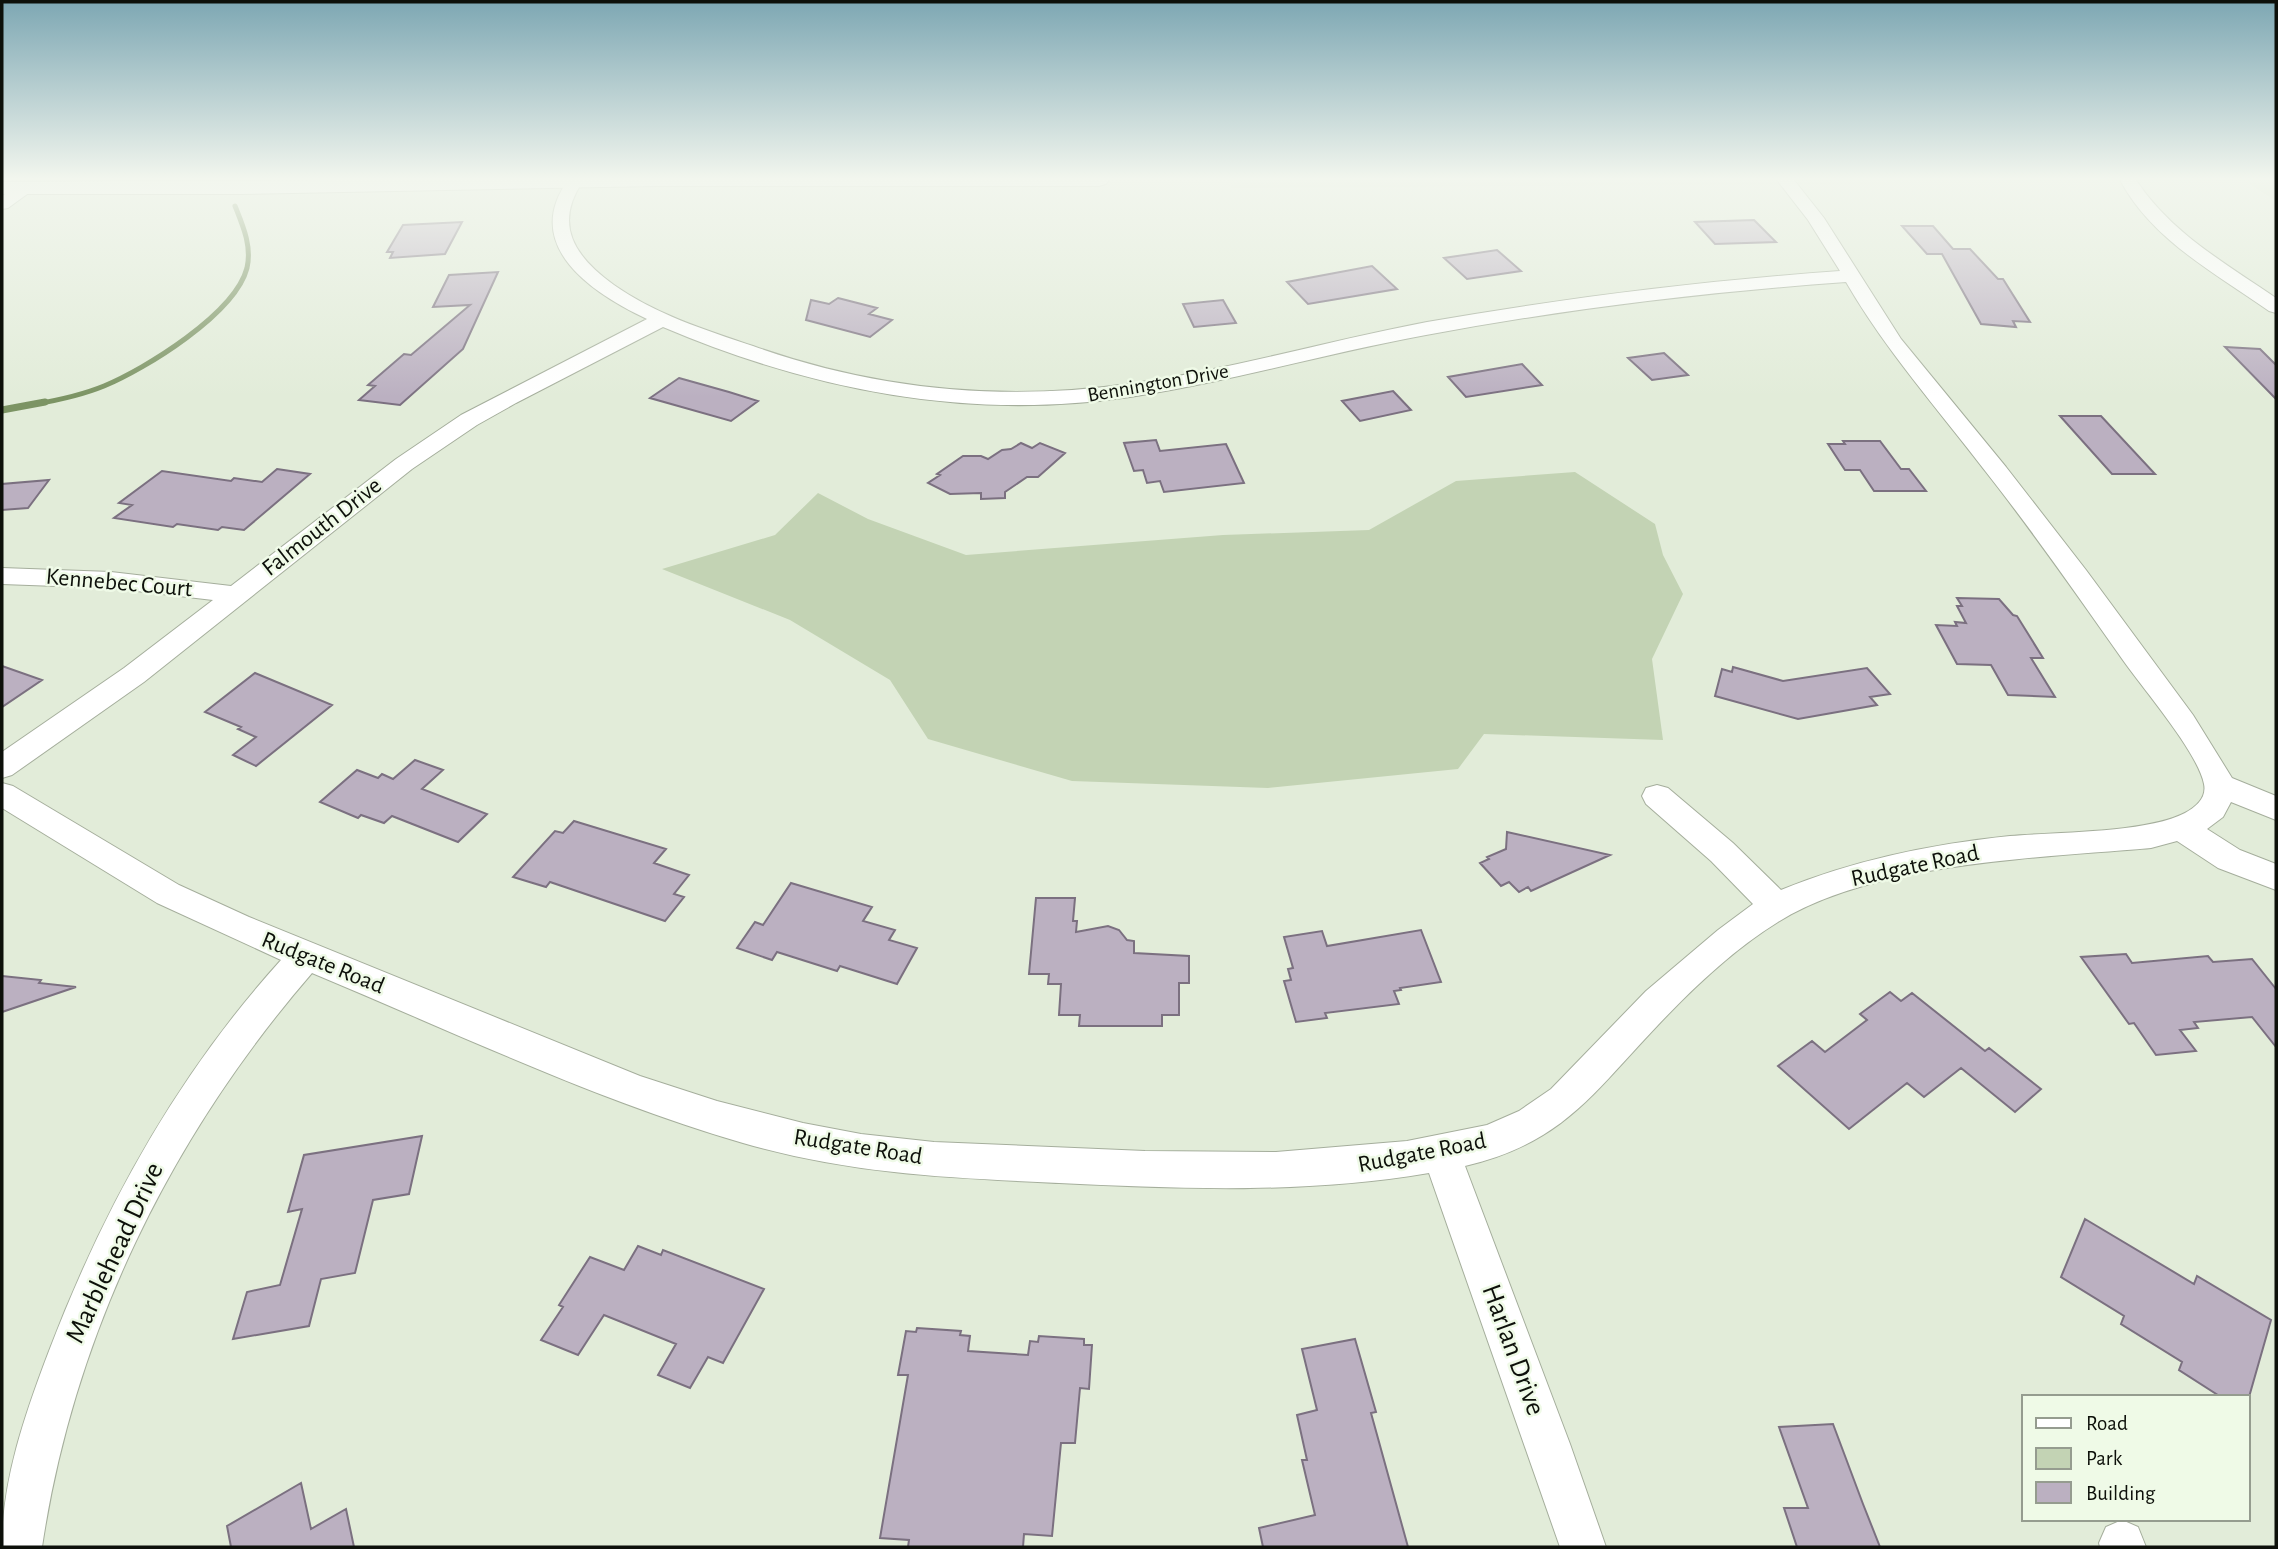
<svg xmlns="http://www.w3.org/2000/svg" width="2278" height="1549" font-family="'Alegreya Sans',sans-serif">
<rect width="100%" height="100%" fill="#e2ecd9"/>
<path fill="#d6e4ca" d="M1230,180H2276V201L2245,181L1231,188Z"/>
<path fill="#c3d3b4" d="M1575,472L1655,524L1663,555L1683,594L1652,659L1663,740L1484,734L1458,769L1268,788L1072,781L928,739L890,680L790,620L662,569L775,535L818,493L868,519L966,555L1223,535L1369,530L1456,481Z"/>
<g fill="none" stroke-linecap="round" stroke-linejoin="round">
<path stroke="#7c9464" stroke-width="5" d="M36,404C59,400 82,395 104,386C145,369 235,314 247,268C252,246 243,226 235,206"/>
<path stroke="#7c9464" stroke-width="7" d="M2,410L45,402"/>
</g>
<path fill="#bbb0c1" stroke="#7b7080" stroke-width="2" d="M1754,220L1776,242L1715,244L1695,222Z
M462,222L445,254L390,258L393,252H387L403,225Z
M1902,226H1933L1953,249H1970L1998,279H2003L2030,322L2013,321L2016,327L1981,324L1942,254H1927Z
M1497,250L1521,271L1467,279L1444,258Z
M1372,266L1397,289L1308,304L1287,282Z
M498,272L463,349L400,405L359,400L375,386L368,385L404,354L411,355L470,305L433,307L449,275Z
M838,298L877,308L869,314L892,320L870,337L806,320L811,300L829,304Z
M1223,300L1236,323L1194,327L1183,304Z
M2225,347L2260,349L2276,365V399Z
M1664,353L1688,375L1652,380L1628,358Z
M1522,364L1542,385L1466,397L1448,377Z
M679,378L729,392L758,401L731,421L650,398Z
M1393,391L1411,410L1360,421L1342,401Z
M2060,416H2101L2155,474H2112Z
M1156,440L1160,451L1226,444L1244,483L1164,492L1160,481L1147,483L1143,470L1134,471L1124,443Z
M1843,441H1880L1901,469H1909L1926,491H1874L1860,470H1845L1828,444H1845Z
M1021,443L1032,448L1040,443L1065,453L1038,477H1027L1005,492V498L981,499V493L950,494L928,483L940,475L937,474L963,456H981L988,459L1002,450L1011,449Z
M277,469L310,474L244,530L222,527L218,530L177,524L173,527L114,518L132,505L119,503L162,471L231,481L234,478L262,482Z
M49,480L28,508L2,510V484Z
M1957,598L1999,599L2013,615L2017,616L2043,658H2031L2055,697L2008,695L1991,665L1957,664L1936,625L1957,626L1955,622L1966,623L1957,606H1962Z
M2,666L42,680L2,707Z
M1733,667L1783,681L1867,668L1890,694L1870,697L1877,705L1798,719L1715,696L1722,669L1732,672Z
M255,673L332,705L256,766L233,755L256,737L238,729L241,727L205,712Z
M415,760L443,770L422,789L487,814L458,842L392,816L384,823L361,815L358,818L320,802L357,770L378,778L382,774L393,779Z
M574,821L666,849L654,863L689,875L674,894L684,897L665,921L550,882L546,887L513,877L555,831L563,833Z
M1507,832L1610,855L1531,891L1528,887L1519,892L1509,882L1501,886L1480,863L1489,859L1487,857L1506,849Z
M791,883L872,907L863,921L895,930L889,940L917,948L897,984L840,966L837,971L777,952L772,960L737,948L755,922L763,925Z
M1036,898H1075L1073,921H1077L1076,932L1108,926L1119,930L1127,940L1134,941V953L1189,956V983H1179V1015H1162V1026H1079L1080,1015H1059L1061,984H1048L1049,974H1029Z
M1421,930L1441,982L1400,988L1401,990L1394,991L1399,1004L1325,1013L1327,1018L1296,1022L1284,981L1291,980L1288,969L1293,968L1284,937L1322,931L1327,946Z
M2126,954L2132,963L2208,956L2213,962L2252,959L2276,989V1047L2252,1017L2194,1022L2198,1028L2180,1030L2196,1051L2156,1055L2134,1023L2129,1024L2081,957Z
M2,976L41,980L39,983L76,987L2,1012Z
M1890,992L1901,1001L1912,993L1985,1051L1989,1048L2041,1089L2015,1112L1961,1068L1924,1097L1907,1083L1849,1129L1778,1066L1812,1041L1825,1052L1867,1020L1860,1014Z
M422,1136L409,1194L373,1200L355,1273L321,1279L309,1326L233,1339L247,1292L280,1285L302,1209L288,1212L304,1155Z
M2085,1219L2194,1284L2197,1276L2271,1320L2249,1397H2221L2179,1370L2182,1362L2121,1324L2124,1316L2061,1277Z
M638,1246L661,1255L663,1250L764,1289L723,1363L708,1357L690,1388L658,1375L676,1344L604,1315L578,1355L541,1340L563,1307L559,1305L590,1257L624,1270Z
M917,1328L961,1331L960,1335L970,1336L968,1351L1028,1355L1030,1341L1038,1342L1039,1336L1084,1339V1345H1092L1089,1389L1080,1388L1075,1443H1061L1052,1536L1024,1534L1023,1547H908L909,1540L880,1538L908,1375H898L906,1331L916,1332Z
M1355,1339L1376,1412L1371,1413L1408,1547H1263L1259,1528L1315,1515L1302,1460H1307L1297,1415L1317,1410L1302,1349Z
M1833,1424L1863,1504L1880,1547H1797L1784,1508H1808L1779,1427Z
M301,1483L311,1529L346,1509L354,1547H231L227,1526Z"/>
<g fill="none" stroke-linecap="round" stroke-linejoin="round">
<defs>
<path id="minor" d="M568,180L583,181C553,225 575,257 614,285C655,314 705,330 753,346C874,389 1001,402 1128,384C1229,370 1327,341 1427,322C1564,298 1701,281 1840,271L1808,220L1777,180H1794L1824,218L1901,339L2006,467L2086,570L2193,715L2232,778L2276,796V820L2231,802L2223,817L2207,829L2240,850L2276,864V890L2218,868L2177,841L2151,848C2040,858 1874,862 1778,922C1734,949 1693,988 1658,1025C1593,1093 1563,1143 1465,1166L1570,1444L1606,1547H1560L1429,1173C1306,1194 1182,1189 1059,1183C950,1178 849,1174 743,1143C595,1100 454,1032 312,973C171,1136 74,1333 42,1547H2C2,1480 25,1414 49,1351C104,1207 177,1075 281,960L157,903L2,808V783L13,786L179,885L249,917L640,1076L717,1101L803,1123L861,1134L934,1142L1145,1151L1276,1152L1407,1141L1487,1125L1519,1111L1551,1089L1646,991L1718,930L1753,904L1711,861L1646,804L1642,796L1646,788L1657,785L1668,788L1733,843L1781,890C1854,860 1932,844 2010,836C2056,832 2147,833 2185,813C2196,807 2207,798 2204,784C2198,753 2145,691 2125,663C2080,599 2035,534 1986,472C1938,409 1886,351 1846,282C1705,292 1565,309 1426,335C1327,353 1230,382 1130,397C970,421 811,390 663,327L516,403L477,425L412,469L144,682L12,775L2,778V752L124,668L213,600L111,588L2,584V568L111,572L231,586L396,459L461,415L647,319C592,293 521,246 568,180Z
M2120,180H2136C2171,233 2225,263 2276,298V313L2269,311C2215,273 2152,240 2120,180Z
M24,183L32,188L30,192L8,208L2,209V196Z
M2122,1520L2138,1527L2146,1547H2100L2099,1543L2106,1527Z"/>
<path id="tertiary" d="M348,180H1109L1106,184L1099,186H657L240,194H2V182Z"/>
</defs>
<use href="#minor" stroke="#a5ae9c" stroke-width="2"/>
<use href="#tertiary" stroke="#a5ae9c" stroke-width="2"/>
<use href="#minor" fill="#fff" fill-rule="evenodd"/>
<use href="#tertiary" fill="#fff" fill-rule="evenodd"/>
</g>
<linearGradient id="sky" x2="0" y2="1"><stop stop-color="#7da7b3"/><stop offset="0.45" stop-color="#f2f6ee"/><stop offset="1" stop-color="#f2f6ee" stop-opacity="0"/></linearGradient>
<rect width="2278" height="397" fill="url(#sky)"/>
<g text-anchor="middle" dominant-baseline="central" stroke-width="5" stroke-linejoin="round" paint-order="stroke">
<g font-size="21" fill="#0d100a" stroke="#effae7">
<text transform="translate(1158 383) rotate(-10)">Bennington Drive</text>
</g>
<g font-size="24" fill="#0d100a" stroke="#effae7">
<text transform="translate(322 527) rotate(-38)">Falmouth Drive</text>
<text transform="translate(119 583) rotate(5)">Kennebec Court</text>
<text transform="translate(1915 866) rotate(-12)">Rudgate Road</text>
<text transform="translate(323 963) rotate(22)">Rudgate Road</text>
<text transform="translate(858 1147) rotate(9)">Rudgate Road</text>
<text transform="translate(1422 1153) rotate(-11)">Rudgate Road</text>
</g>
<g font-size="28" fill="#0d100a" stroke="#effae7">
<text transform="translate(115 1253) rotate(-65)">Marblehead Drive</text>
<text transform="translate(1513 1350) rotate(70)">Harlan Drive</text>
</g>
</g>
<rect width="2278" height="1549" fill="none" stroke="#0d100a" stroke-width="7"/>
<rect x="2022" y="1395" width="228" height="126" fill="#effae7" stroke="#959c8f" stroke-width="2"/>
<rect x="2036" y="1418" width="35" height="10" fill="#ffffff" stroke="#959c8f" stroke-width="2"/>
<text x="2086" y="1430" font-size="21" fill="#0d100a">Road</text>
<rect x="2036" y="1448" width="35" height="21" fill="#c3d3b4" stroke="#959c8f" stroke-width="2"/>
<text x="2086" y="1465" font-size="21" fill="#0d100a">Park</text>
<rect x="2036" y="1482" width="35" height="21" fill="#bbb0c1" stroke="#959c8f" stroke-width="2"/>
<text x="2086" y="1500" font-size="21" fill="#0d100a">Building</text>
</svg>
